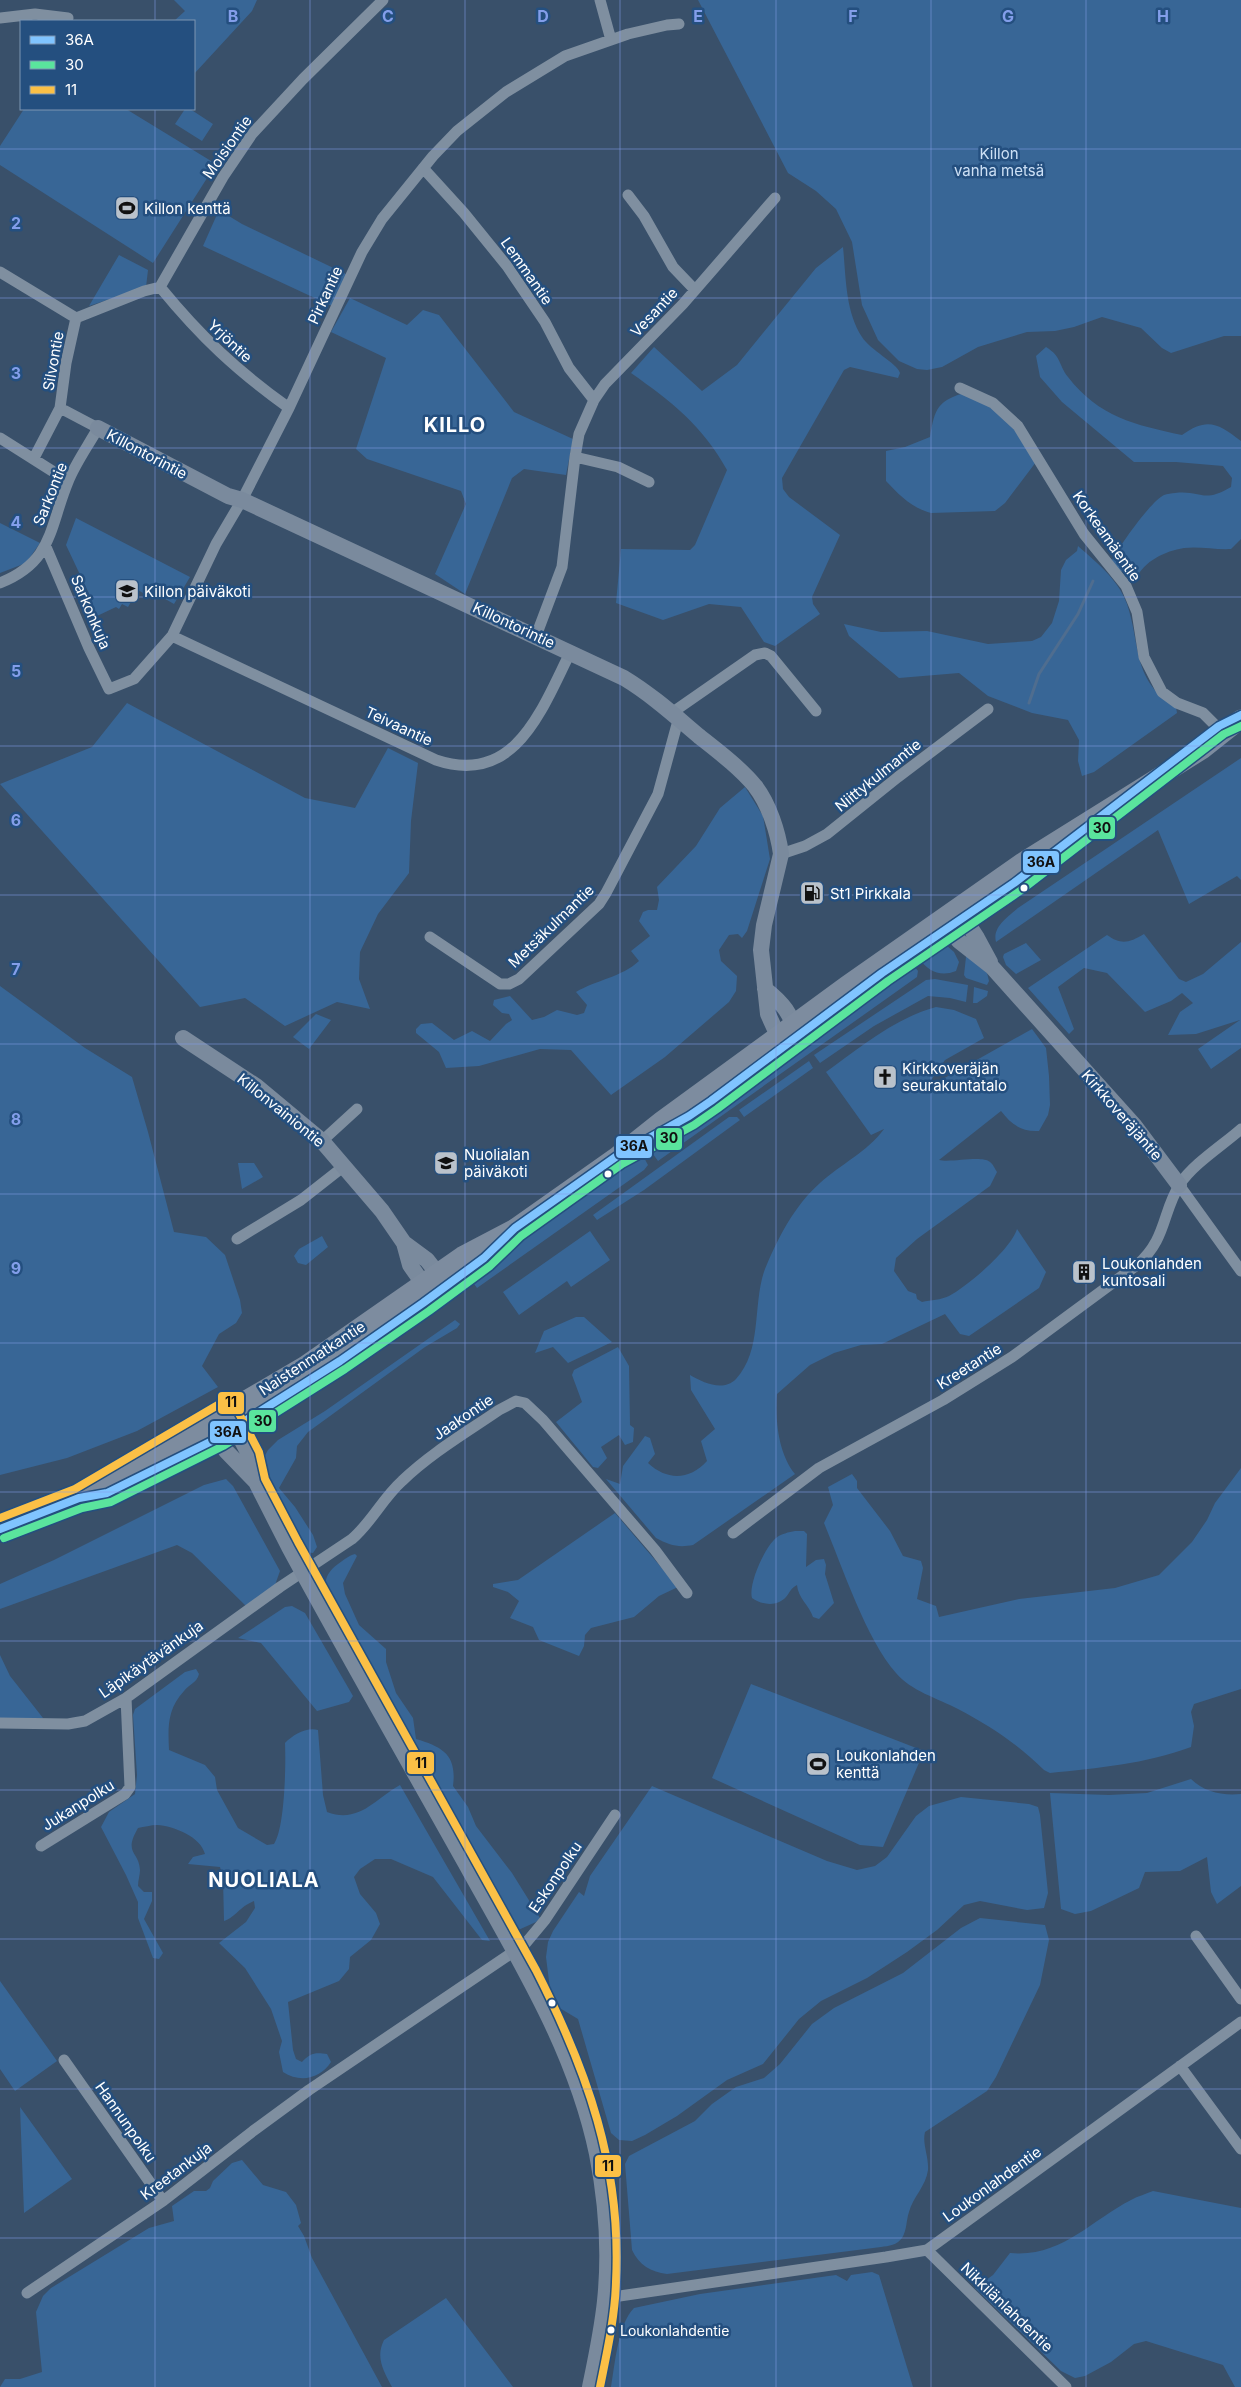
<svg xmlns="http://www.w3.org/2000/svg" width="1241" height="2387" font-family="Inter,sans-serif">
<rect width="100%" height="100%" fill="#39506a"/>
<path fill="#386696" d="M174,0H257L252,11L194,74V21H174L185,11Z
M698,0H1241V336H1224L1171,353L1162,348L1141,328L1102,317L1074,327L1055,331L1027,332L978,347L942,367L927,370L917,369L899,361L878,340L862,305L852,242L836,209L816,191L788,173Z
M24,109H126L216,164L153,263L0,165V146Z
M185,109H190L213,124L202,141L175,124Z
M219,210L242,224L350,276L334,307L203,246Z
M843,247C846,276 845,311 862,337C870,350 897,363 900,373L898,378L850,367L844,370L782,478L783,489L789,497L840,535L812,597L813,604L820,614L775,646L764,642L741,607L709,604L663,620L616,603L621,549L690,550L695,545L727,470C702,425 672,402 631,373L654,347L702,391L737,365L816,268Z
M119,255L148,270L146,287L89,306Z
M350,298L407,325L423,310L439,315L514,412L573,439L566,475L524,469L512,478L465,594L435,574L466,504L461,491L367,459L356,449L386,358L331,332Z
M1046,347C1062,357 1058,364 1068,377C1099,417 1135,425 1182,435C1207,417 1218,423 1241,441V539L1231,549C1216,550 1199,546 1184,548C1165,551 1144,561 1136,579L1115,568L1111,562C1118,548 1150,502 1164,495C1167,494 1172,493 1175,493C1202,490 1202,504 1231,487L1232,478L1223,466L1176,462H1134L1062,402L1040,377L1036,356Z
M967,392C1005,412 1013,426 1036,462L1005,503L995,511L931,513C912,508 899,495 886,481V451L905,447L930,437C935,408 937,401 967,392Z
M76,518L190,577L174,604L146,588L143,593L138,590L128,607L122,604L119,609L116,607L97,616L103,629L100,631L105,641L101,642L84,605L92,600L66,545Z
M0,523L40,543L26,563L0,573Z
M1078,546C1097,563 1118,579 1127,604C1141,646 1132,681 1176,707L1177,713L1094,772L1082,776L1078,761L1079,740L1068,720L1032,713L988,696L959,673L899,678L849,636L844,624L881,632L927,631L988,644L1032,641L1041,637L1052,623L1059,601L1061,570L1066,560L1077,551Z
M127,703L305,798L355,808L388,748L418,763L411,821L409,873L378,914L360,952L359,979L370,1009L337,1002L285,1026L245,998L200,1007L0,784L92,747Z
M1241,758V880L1237,876L1189,904L1158,830L996,942C992,927 1008,917 1018,908Z
M745,787L763,816L770,859L747,931L742,938L738,934L729,935L719,950L721,961L737,976L736,991L729,1002L665,1057L611,1095L571,1050L540,1049L479,1066L446,1068L439,1052L416,1033V1029L421,1024L432,1023L454,1040L472,1031L490,1041L506,1024L512,1020L509,1014L502,1013L493,1005L494,1000L510,996L532,1020L544,1017L557,1010L577,1015L584,1013L587,1005L576,992C596,980 622,977 639,961L631,951L650,936L639,921L643,912L648,910H657L659,900L657,887L696,846L720,808Z
M1144,934L1179,979L1186,982L1203,974L1241,942V1048L1211,1069L1198,1049L1240,1020L1196,1034L1168,1035L1180,1012L1193,1003L1182,993L1171,1001L1145,1012L1107,973L1084,968L1058,987L1074,1029L1069,1034L1028,988L1107,935C1121,945 1129,943 1144,934Z
M1026,943L1041,960L1016,974L1006,965L1003,957L1004,954Z
M936,945H946L954,952L959,962L956,971C941,977 928,972 919,958Z
M969,956L987,973L989,981L987,985L966,978L964,975L966,957Z
M912,963L918,971L917,977L658,1161L648,1147L718,1104Z
M935,979L968,985L966,1002L950,998L928,996L874,1026L820,1063L814,1055L926,980Z
M0,986L85,1048L132,1077L148,1132L174,1232L206,1237L225,1255L240,1300L242,1313L236,1323L219,1334L202,1366L218,1387L137,1431L67,1458L0,1475Z
M974,987L988,991L987,996L977,1003H973Z
M936,1007L954,1010L976,1019L984,1038L945,1060L925,1089L1032,1029L1046,1048L1049,1076L1050,1105L1048,1115L1039,1131C1021,1132 1011,1124 1001,1111L939,1160C951,1163 982,1155 990,1162C993,1164 995,1169 997,1172L990,1186L917,1239L896,1258L894,1271L908,1291L916,1294L917,1299L922,1302C931,1300 941,1300 949,1296C968,1286 1011,1249 1017,1229L1046,1272L1039,1288L969,1336L960,1334L945,1314L882,1344L861,1345L834,1353L810,1365L777,1394C775,1419 778,1453 795,1474L693,1545C678,1548 669,1545 656,1538L606,1479L620,1484L623,1466L645,1436L650,1438L655,1454L648,1463C667,1481 690,1480 707,1461L701,1441L715,1429L691,1390L690,1375C704,1383 723,1392 736,1379C763,1350 752,1304 765,1269C778,1238 794,1206 820,1183C841,1164 867,1152 884,1129L871,1135L826,1072C859,1048 895,1018 936,1007Z
M316,1014L331,1020L309,1049L293,1037Z
M809,1061L813,1068L744,1117L739,1110Z
M729,1117H737L740,1120L644,1190L597,1220L593,1215Z
M641,1152L648,1165L644,1170L477,1288L469,1277L524,1233L558,1209L604,1181Z
M238,1163H254L263,1177L242,1189Z
M590,1231L610,1260L571,1287L567,1281L519,1315L503,1292Z
M322,1236L328,1247L306,1265L298,1263L294,1256L299,1249Z
M576,1317H584L612,1342L568,1363L553,1347L535,1353L544,1331Z
M455,1320L460,1324L457,1328L425,1347L308,1432L297,1446L296,1458L279,1488L295,1507L313,1535L317,1547L313,1553L303,1552L263,1473L262,1461L268,1450L278,1440L325,1411Z
M618,1347L629,1366L630,1425L634,1428L633,1442L625,1445L619,1435L601,1447L607,1458L598,1468L593,1467L556,1422L582,1402L572,1375L574,1370Z
M1241,1468V1689L1194,1704L1191,1712L1194,1726L1191,1747C1145,1764 1098,1768 1050,1773L1044,1770C1018,1744 990,1726 958,1709C937,1698 911,1691 896,1673C866,1639 842,1566 824,1523L833,1505L828,1487L852,1474L857,1481V1488L890,1531L903,1556L921,1561L923,1568L917,1599L936,1606L939,1617L1019,1599L1115,1588L1159,1575L1192,1542L1207,1520L1215,1503Z
M226,1479L233,1486L280,1571L275,1585L246,1606L192,1553L177,1545L0,1609V1584L54,1560L204,1485Z
M615,1513L678,1587L659,1596L634,1617L591,1628L585,1635L584,1646L579,1656L539,1640L533,1627L510,1618L519,1601L508,1592L493,1587V1584L518,1580Z
M795,1531H804L807,1534L806,1567L816,1560L824,1559L826,1565L825,1574L834,1603L819,1619L813,1617C809,1605 798,1598 797,1585C791,1588 790,1592 786,1597C777,1607 762,1605 752,1598C748,1584 765,1547 776,1538C781,1534 789,1532 795,1531Z
M355,1554L357,1556L343,1583L345,1594L359,1625L386,1649V1662L396,1693L413,1718L416,1739C443,1747 457,1755 453,1786L468,1807L476,1826L512,1873L540,1918L536,1922L516,1931L489,1891L342,1624C331,1603 313,1582 338,1564C344,1560 348,1556 355,1554Z
M292,1606L305,1613L353,1696L349,1702L317,1711L261,1643L238,1638L285,1607Z
M0,1655L10,1676L43,1718H0Z
M196,1669L199,1674C197,1683 189,1684 184,1691C167,1709 168,1728 169,1750L205,1765L215,1777L217,1790L238,1828L267,1845L274,1844C285,1828 286,1763 285,1743C293,1735 306,1727 318,1730L323,1795L327,1812C359,1824 375,1799 400,1785L490,1941L482,1940L433,1877L391,1859H375L360,1869L354,1877L360,1894L376,1913L380,1924L371,1940L350,1957L349,1969L339,1981L288,2002L293,2050L296,2059L302,2062C310,2053 315,2052 327,2054L331,2062C320,2079 300,2083 283,2072L279,2052L282,2041L271,2009L245,1968L219,1943L246,1922L255,1908L254,1901C239,1907 236,1917 224,1921L223,1878L220,1867L188,1864L193,1857L205,1854C201,1837 174,1826 157,1825C151,1825 144,1827 138,1828C123,1854 139,1851 140,1870C140,1875 138,1880 138,1886L144,1892H152V1901L144,1919L163,1953L159,1959L153,1958L138,1918V1902L126,1875L101,1827L109,1812L135,1794L137,1775L133,1715L135,1709L185,1672Z
M751,1684L924,1751L883,1847L860,1845L712,1778Z
M1191,1779C1204,1792 1223,1796 1241,1794V1886L1217,1904L1211,1892L1207,1857L1180,1871L1145,1872L1139,1888L1091,1911L1075,1914L1061,1909L1050,1793L1109,1795L1147,1793Z
M652,1786L827,1861L857,1870L875,1866L887,1857L916,1816L929,1806L961,1797L1029,1804L1038,1807L1040,1815L1048,1893L1044,1908L1027,1910L980,1901L964,1905L937,1930L907,1952L867,1978L821,2001L799,2019L763,2064L727,2080L677,2116L645,2135L632,2141L619,2140L611,2133L578,2019L558,2007L553,2000L550,1989L546,1957L548,1942L553,1931L579,1892L584,1896L590,1876Z
M980,1918L1045,1925L1049,1940L1040,1985L996,2077L987,2091L925,2132C922,2144 929,2157 928,2170C926,2186 913,2197 909,2212C906,2221 907,2230 902,2238C897,2245 889,2246 881,2247L667,2274C651,2272 639,2265 632,2250L625,2164L629,2156L695,2121L712,2104L736,2087L764,2078L780,2064L812,2024L834,2008L903,1973L961,1928Z
M0,1981L57,2061L15,2091L0,2069Z
M20,2107L72,2179L24,2213Z
M242,2160L263,2185L286,2192L296,2205L301,2223L298,2226L304,2236L312,2258L382,2387H0L5,2379H20L42,2372L36,2312L43,2296L51,2288L149,2228L174,2221L172,2206L194,2191H206L210,2188L213,2181L232,2163Z
M1153,2191L1241,2208V2387H1235L1223,2365L1146,2341L1134,2344L1111,2362L1085,2376L1075,2378L1061,2371L975,2288L993,2275L1010,2253C1061,2258 1090,2221 1131,2200C1138,2196 1146,2194 1153,2191Z
M872,2272L879,2275L913,2387H611C615,2364 618,2324 634,2308L700,2294L836,2275L847,2281L851,2275Z
M446,2298L513,2387H392C384,2371 375,2358 384,2340Z"/>
<g fill="none" stroke-linecap="round" stroke-linejoin="round">
<path stroke="#4f6d8f" stroke-width="3" d="M1029,703L1039,674L1078,614L1093,581"/>
<path stroke="#7f8fa0" stroke-width="11" d="M600,0L611,40
M0,18L35,14L68,18
M423,168L464,213L507,266L545,322L569,368L594,400
M628,195L644,216L673,267L695,290
M0,272L76,318L66,363L60,408L34,458
M160,287C201,337 236,370 289,408
M76,318L144,291L160,287L223,177L252,134L303,79L383,0
M960,388L993,403L1018,426L1084,534L1126,586L1137,612L1144,657L1162,692L1177,703L1203,713L1224,734
M0,438L68,481
M575,457L618,467L649,482
M46,547L89,648L109,689L134,679L172,636L216,544L242,500L289,408L362,252L382,219L433,156L457,131L506,92L565,56L628,34L667,25L679,24
M0,583C53,562 49,528 68,482C75,464 88,446 98,428L60,408
M172,636L436,760C516,787 542,708 571,651
M536,636L562,567L575,457L579,434L594,400L605,384L683,304L775,198
M673,712L755,655L765,653L771,656L816,711
M781,854L805,846L827,834L898,777L988,709
M430,937L500,984H509L519,979L599,904L606,893L658,794L679,717
M322,1141L357,1109
M1179,1185L1241,1271
M237,1239L301,1200L343,1167
M733,1533L819,1468L943,1400L1012,1357L1137,1265C1167,1239 1162,1212 1180,1184C1193,1164 1223,1145 1241,1129
M0,1723L68,1724L85,1721L126,1698L280,1587L352,1539C371,1523 383,1498 402,1481C431,1453 467,1432 499,1410L516,1401L525,1403L543,1420L655,1550L687,1593
M41,1846L125,1794L130,1787L126,1698
M1196,1936L1241,1999
M64,2060L163,2201
M1180,2066L1241,2149
M927,2250L1066,2387
M27,2293L163,2201L253,2131L309,2090L525,1944L545,1920L615,1815
M606,2298L886,2257L927,2250L1241,2022"/>
<path stroke="#7a8a9d" stroke-width="16" d="M98,428L228,496L242,500L624,678C652,695 675,716 700,737C719,752 740,768 755,786C769,804 778,832 781,854L764,925L761,950L768,1014L778,1036L790,1043
M958,909L977,938L990,962
M943,919L959,941L992,967L1134,1125L1179,1185
M765,989C782,1002 793,1015 796,1037
M183,1038L256,1086L322,1141L382,1211L404,1243L410,1265L429,1292
M404,1243L427,1260L445,1283
M229,1416L250,1456L256,1482L289,1547C348,1656 410,1764 471,1873C521,1963 576,2052 597,2154C606,2200 610,2253 605,2301C602,2330 596,2358 590,2387
M211,1426L226,1451L256,1482"/>
<path stroke="#7d8c9f" stroke-width="19" d="M114,1489C210,1446 299,1390 385,1330C423,1304 463,1278 496,1246
M0,1529L79,1498L234,1407L304,1366L462,1256L515,1228L617,1156L661,1121L847,985L1024,861L1202,750L1241,719"/>
<defs>
<path id="bus-1" d="M0,1529L79,1498L107,1493L218,1438L340,1361L423,1303L484,1258L515,1228L617,1156L689,1116L711,1101L882,973L1014,883L1219,726L1241,715"/>
<path id="bus-2" d="M4,1538L82,1508L111,1502L223,1446L345,1369L429,1311L490,1266L521,1236L622,1164L694,1125L717,1109L888,981L1020,891L1224,734L1241,726"/>
<path id="bus-3" d="M0,1518L75,1489L223,1402L229,1401L235,1406L259,1452L265,1479L298,1542L536,1970C587,2070 622,2167 616,2282C615,2317 607,2352 600,2387"/>
</defs>
<use href="#bus-1" stroke="#244f7f" stroke-width="11"/>
<use href="#bus-2" stroke="#244f7f" stroke-width="11"/>
<use href="#bus-3" stroke="#244f7f" stroke-width="11"/>
<use href="#bus-1" stroke="#80c4ff" stroke-width="8"/>
<use href="#bus-2" stroke="#5ae49d" stroke-width="8"/>
<use href="#bus-3" stroke="#fbc046" stroke-width="8"/>
</g>
<path fill="none" stroke="#839eea" stroke-width="1" stroke-opacity="0.55" d="M155,0V21M310,0V2387M465,0V2387M620,0V2387M776,0V2387M931,0V2387M1086,0V2387M155,109V2387M0,149H1241M0,298H1241M0,448H1241M0,597H1241M0,746H1241M0,895H1241M0,1044H1241M0,1194H1241M0,1343H1241M0,1492H1241M0,1641H1241M0,1790H1241M0,1939H1241M0,2089H1241M0,2238H1241"/>
<defs>
<symbol id="stadium-square" viewBox="-11 -11 22 22"><rect x="-9" y="-9" width="18" height="18" rx="4" fill="#bac2cb" stroke="#244f7f"/><path d="M0-5a6.5 5 0 1 0 0 10a6.5 5 0 1 0 0-10ZM-3.5-1.8h7v3.6h-7Z" fill="#111"/></symbol>
<symbol id="school-square" viewBox="-11 -11 22 22"><rect x="-9" y="-9" width="18" height="18" rx="4" fill="#bac2cb" stroke="#244f7f"/><path d="M0-5L7-2L0 1L-7-2ZM-4 1L0 2.5L4 1V4Q0 6-4 4Z" fill="#111"/></symbol>
<symbol id="fuel-square" viewBox="-11 -11 22 22"><rect x="-9" y="-9" width="18" height="18" rx="4" fill="#bac2cb" stroke="#244f7f"/><path d="M-5.5-6h7V0h2V4h1.3V-2.5L3-4.5l.8-.8L6-3V5H2.5V1h-1V6h-7ZM-4.2-4.7v3.2H.2V-4.7Z" fill="#111"/></symbol>
<symbol id="church-square" viewBox="-11 -11 22 22"><rect x="-9" y="-9" width="18" height="18" rx="4" fill="#bac2cb" stroke="#244f7f"/><path d="M-1.2-6h2.4v3.5h3.3v2.4h-3.3V6h-2.4V-.1h-3.3v-2.4h3.3Z" fill="#111"/></symbol>
<symbol id="building-square" viewBox="-11 -11 22 22"><rect x="-9" y="-9" width="18" height="18" rx="4" fill="#bac2cb" stroke="#244f7f"/><path d="M-4-6H4V6H1V3H-1V6H-4ZM-2.5-4.3h1.7v1.8h-1.7ZM.8-4.3h1.7v1.8H.8ZM-2.5-1h1.7V.8h-1.7ZM.8-1h1.7V.8H.8Z" fill="#111"/></symbol>
</defs>
<g fill-rule="evenodd">
<use href="#stadium-square" x="113" y="194" width="28" height="28"/>
<use href="#school-square" x="113" y="577" width="28" height="28"/>
<use href="#fuel-square" x="798" y="879" width="28" height="28"/>
<use href="#church-square" x="871" y="1063" width="28" height="28"/>
<use href="#school-square" x="432" y="1149" width="28" height="28"/>
<use href="#building-square" x="1070" y="1258" width="28" height="28"/>
<use href="#stadium-square" x="804" y="1750" width="28" height="28"/>
</g>
<g fill="#fff" stroke="#244f7f" stroke-width="2">
<circle cx="1024" cy="888" r="4.5"/>
<circle cx="608" cy="1174" r="4.5"/>
<circle cx="552" cy="2003" r="4.5"/>
<circle cx="611" cy="2330" r="4.5"/>
</g>
<g text-anchor="middle" dominant-baseline="central" stroke-width="5" stroke-linejoin="round" paint-order="stroke">
<g font-size="14" fill="#fff" stroke="#244f7f" text-anchor="start">
<text x="620" y="2330">Loukonlahdentie</text>
</g>
<g font-size="15" fill="#fff" stroke="#244f7f">
<text transform="translate(227 147) rotate(-55)">Moisiontie</text>
<text transform="translate(527 271) rotate(55)">Lemmantie</text>
<text transform="translate(325 295) rotate(-65)">Pirkantie</text>
<text transform="translate(654 312) rotate(-47)">Vesantie</text>
<text transform="translate(230 341) rotate(43)">Yrjöntie</text>
<text transform="translate(53 361) rotate(-80)">Silvontie</text>
<text transform="translate(147 454) rotate(28)">Killontorintie</text>
<text transform="translate(50 494) rotate(-68)">Sarkontie</text>
<text transform="translate(1107 536) rotate(55)">Korkeamäentie</text>
<text transform="translate(91 612) rotate(67)">Sarkonkuja</text>
<text transform="translate(514 625) rotate(25)">Killontorintie</text>
<text transform="translate(399 726) rotate(25)">Teivaantie</text>
<text transform="translate(878 775) rotate(-39)">Niittykulmantie</text>
<text transform="translate(551 926) rotate(-44)">Metsäkulmantie</text>
<text transform="translate(281 1110) rotate(39)">Killonvainiontie</text>
<text transform="translate(1122 1115) rotate(49)">Kirkkoveräjäntie</text>
<text transform="translate(312 1358) rotate(-33)">Naistenmatkantie</text>
<text transform="translate(969 1366) rotate(-32)">Kreetantie</text>
<text transform="translate(463 1417) rotate(-34)">Jaakontie</text>
<text transform="translate(151 1659) rotate(-35)">Läpikäytävänkuja</text>
<text transform="translate(78 1805) rotate(-32)">Jukanpolku</text>
<text transform="translate(555 1877) rotate(-56)">Eskonpolku</text>
<text transform="translate(126 2122) rotate(55)">Hannunpolku</text>
<text transform="translate(176 2171) rotate(-37)">Kreetankuja</text>
<text transform="translate(992 2184) rotate(-36)">Loukonlahdentie</text>
<text transform="translate(1007 2307) rotate(44)">Nikkilänlahdentie</text>
</g>
<g font-size="15" fill="#cde0f5" stroke="#244f7f">
<text x="999" y="153">Killon<tspan x="999" dy="17">vanha metsä</tspan></text>
</g>
<g font-size="15" fill="#fff" stroke="#244f7f" text-anchor="start">
<text x="144" y="208">Killon kenttä</text>
<text x="144" y="591">Killon päiväkoti</text>
<text x="830" y="893">St1 Pirkkala</text>
<text x="902" y="1068">Kirkkoveräjän<tspan x="902" dy="17">seurakuntatalo</tspan></text>
<text x="464" y="1154">Nuolialan<tspan x="464" dy="17">päiväkoti</tspan></text>
<text x="1102" y="1263">Loukonlahden<tspan x="1102" dy="17">kuntosali</tspan></text>
<text x="836" y="1755">Loukonlahden<tspan x="836" dy="17">kenttä</tspan></text>
</g>
<g font-size="20" font-weight="bold" letter-spacing="1" fill="#fff" stroke="#244f7f">
<text x="455" y="425">KILLO</text>
<text x="264" y="1880">NUOLIALA</text>
</g>
</g>
<g font-size="16" text-anchor="middle" font-weight="bold" fill="#839eea" stroke="#244f7f" stroke-width="5" stroke-linejoin="round" paint-order="stroke">
<text x="233" y="22">B</text>
<text x="388" y="22">C</text>
<text x="543" y="22">D</text>
<text x="698" y="22">E</text>
<text x="853" y="22">F</text>
<text x="1008" y="22">G</text>
<text x="1163" y="22">H</text>
<text x="16" y="229">2</text>
<text x="16" y="379">3</text>
<text x="16" y="528">4</text>
<text x="16" y="677">5</text>
<text x="16" y="826">6</text>
<text x="16" y="975">7</text>
<text x="16" y="1125">8</text>
<text x="16" y="1274">9</text>
</g>
<g stroke="#244f7f" stroke-width="2">
<rect x="1088" y="816" width="28" height="24" rx="5" fill="#5ae49d"/>
<rect x="1022" y="850" width="38" height="24" rx="5" fill="#80c4ff"/>
<rect x="655" y="1127" width="28" height="24" rx="5" fill="#5ae49d"/>
<rect x="615" y="1135" width="38" height="24" rx="5" fill="#80c4ff"/>
<rect x="217" y="1391" width="28" height="24" rx="5" fill="#fbc046"/>
<rect x="248" y="1409" width="29" height="24" rx="5" fill="#5ae49d"/>
<rect x="209" y="1420" width="38" height="24" rx="5" fill="#80c4ff"/>
<rect x="406" y="1751" width="29" height="24" rx="5" fill="#fbc046"/>
<rect x="594" y="2154" width="28" height="24" rx="5" fill="#fbc046"/>
</g>
<g font-size="14" text-anchor="middle" font-weight="bold" fill="#111">
<text x="1102" y="833">30</text>
<text x="1041" y="867">36A</text>
<text x="669" y="1143">30</text>
<text x="634" y="1151">36A</text>
<text x="231" y="1407">11</text>
<text x="263" y="1426">30</text>
<text x="228" y="1437">36A</text>
<text x="421" y="1768">11</text>
<text x="608" y="2171">11</text>
</g>
<rect x="20" y="20" width="175" height="90" fill="#244f7f" stroke="#7c95b2"/>
<rect x="30" y="36" width="25" height="8" fill="#80c4ff" stroke="#7c95b2"/>
<text x="65" y="45" font-size="15" fill="#ffffff">36A</text>
<rect x="30" y="61" width="25" height="8" fill="#5ae49d" stroke="#7c95b2"/>
<text x="65" y="70" font-size="15" fill="#ffffff">30</text>
<rect x="30" y="86" width="25" height="8" fill="#fbc046" stroke="#7c95b2"/>
<text x="65" y="95" font-size="15" fill="#ffffff">11</text>
</svg>
